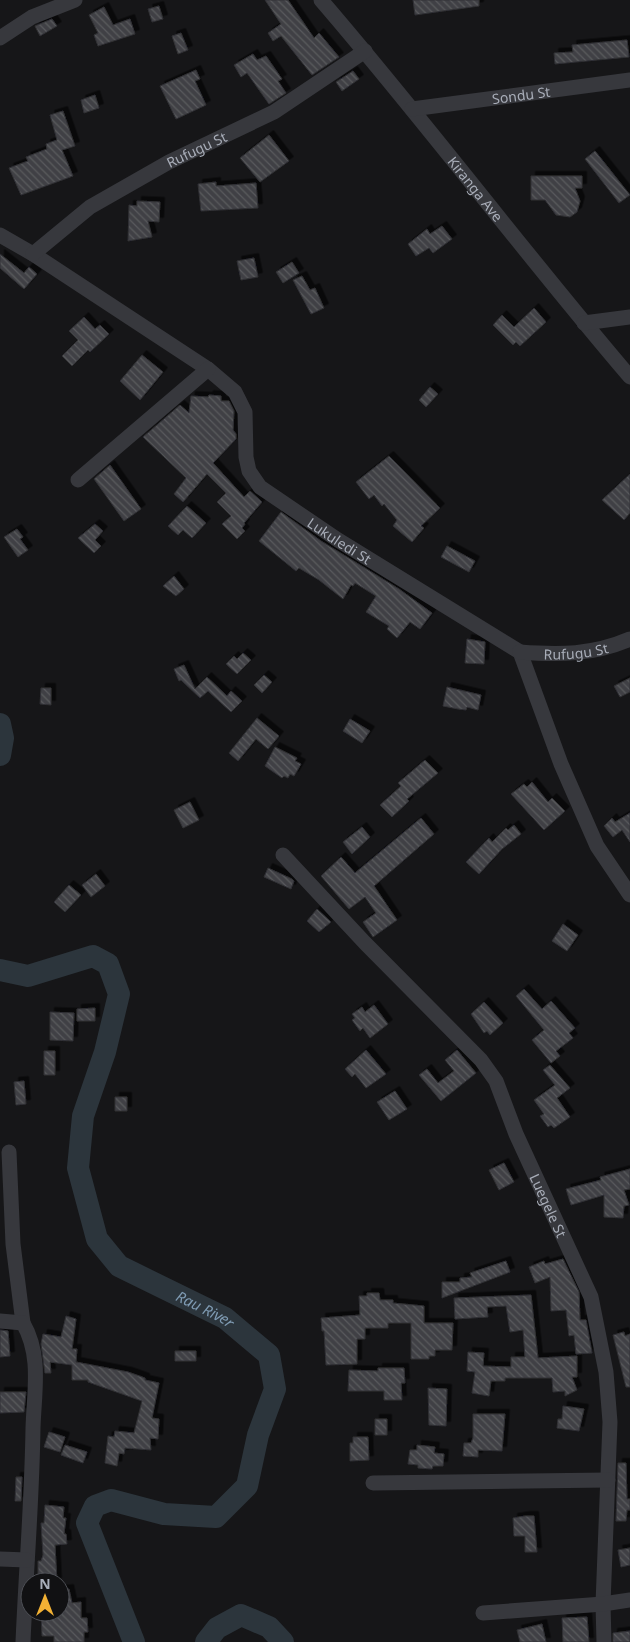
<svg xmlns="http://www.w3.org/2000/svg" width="630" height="1642" font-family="'Noto Sans',sans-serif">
<defs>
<pattern id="building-back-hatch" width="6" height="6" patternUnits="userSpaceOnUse" patternTransform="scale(1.25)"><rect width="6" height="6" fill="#404145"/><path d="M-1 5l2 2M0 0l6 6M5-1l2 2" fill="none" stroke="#595a5e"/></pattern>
<filter id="shadow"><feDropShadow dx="4.5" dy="-4.5" stdDeviation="0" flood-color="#0009"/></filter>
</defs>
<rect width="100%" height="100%" fill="#161618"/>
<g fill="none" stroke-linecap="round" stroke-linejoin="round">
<g stroke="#2c353c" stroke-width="22">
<path d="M0,724L3,738L0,755"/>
<path id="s1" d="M0,970L28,976L93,956L108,964L119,994L105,1052L83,1116L78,1168L97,1239L119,1266L225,1318L269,1355L275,1389L258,1435L247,1486L216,1517L164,1514L111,1500L95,1506L87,1523L134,1642"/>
<path d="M206,1642L217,1628L241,1615L269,1627L283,1642"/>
</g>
</g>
<path fill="url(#building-back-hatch)" stroke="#303034" filter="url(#shadow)" d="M265,0H288L314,38L319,33L339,57L312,75L281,36L273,41L268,33L281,24Z
M413,0H479V6L415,15Z
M159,6L163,19L152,22L148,9Z
M104,7L113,25L130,19L135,34L98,46L94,35L98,33L89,15Z
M52,19L57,26L40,36L35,26Z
M181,33L188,50L178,54L172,36Z
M627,40L629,57L555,64L554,53L573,52L572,45Z
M253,54L257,60L266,56L282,79L278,81L286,93L269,104L247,73L241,77L234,65Z
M196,70L200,79L195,81L206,105L176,119L160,86Z
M353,71L359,79L342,91L336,82Z
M95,95L99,108L84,113L81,100Z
M63,111L75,146L62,150L73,176L21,195L9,168L28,161L26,157L47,149L46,144L57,140L50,115Z
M269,135L289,161L260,182L240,158Z
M595,151L630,195L619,203L585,159Z
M531,176H582V188H575L580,201L577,212L570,217L556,215L545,200H531Z
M216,182V186L256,183L258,208L201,211L198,184Z
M137,201L160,202L159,222L148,221L152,237L128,241L129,205L137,206Z
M442,226L452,239L433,253L429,248L416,256L408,244L427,229L430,234Z
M0,254L24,273L29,267L37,274L24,289L0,268Z
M254,258L258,277L241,280L237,261Z
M292,262L299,273L283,283L276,272Z
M302,276L310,290L315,288L324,308L311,314L293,280Z
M534,308L546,322L520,346L516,342L513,345L493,325L502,315L514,327Z
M84,317L95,329L100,325L109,334L90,352L88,350L72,366L62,356L78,340L69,331Z
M142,355L163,372L140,400L120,381Z
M430,387L438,394L426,407L419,400Z
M209,395L221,396V401H229L234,411L233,430L236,434V439L213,463L244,497L250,491L262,502L244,523L245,524L242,528L245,531L237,539L222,524L231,516L217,502L226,493L207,474L183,502L174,494L186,478L143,437L180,405L189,413L191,396L208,397Z
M389,456L440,508L421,526L424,528L412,542L393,526L397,520L384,504L382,506L374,495L369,499L356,482Z
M110,465L141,509L124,521L94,479Z
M630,474V513L624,520L602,500Z
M187,506L206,523L192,538L183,530L178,535L168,526Z
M281,512L321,541L399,589L432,613L420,629L410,622L397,638L387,629L389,626L366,612L376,596L355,583L353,586L351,585L343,599L319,580L299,568L296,571L259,541Z
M95,524L103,531L95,540L101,546L94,553L78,538Z
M17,529L23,537L20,539L28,550L18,557L4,537Z
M447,546L475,561L469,572L441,557Z
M174,576L184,589L176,596L163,586Z
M467,639L485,642L484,664L465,663Z
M243,653L251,660L237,674L226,664L234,656L237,659Z
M184,665L195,689L207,677L227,696L231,691L242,701L231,712L208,691L200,698L181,680L179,681L174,669Z
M264,675L272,682L262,693L254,685Z
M630,678V692L620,697L614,686Z
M447,687L481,695L478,710L467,707L466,710L458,709L443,706Z
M41,688H51V705L40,704Z
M257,718L279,736L268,749L256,739L238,761L229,753Z
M350,719L370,731L362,743L343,731Z
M275,747L297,758L295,761L301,764L294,776L290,774L288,778L284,776L282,778L265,766Z
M425,760L438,773L407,799L409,801L392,817L380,805L401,786L398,783Z
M532,782L548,802L552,798L565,811L544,830L511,794L524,784L527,787Z
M190,802L199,820L183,828L174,810Z
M630,813V842L622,830L613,837L604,826L612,818L615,822Z
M421,818L434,834L374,886L397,920L373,937L363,922L376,913L365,897L349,909L321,876L341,857L355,873Z
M514,825L521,834L502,849L479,874L466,862L489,838L492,842L506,828L508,830Z
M362,827L370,837L352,854L343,842Z
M268,868L292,879L294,881L291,889L264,877Z
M96,874L105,886L91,897L82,885Z
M69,885L81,895L65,912L54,902Z
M317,909L331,922L319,932L307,921Z
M563,924L578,935L567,951L552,941Z
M524,989L542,1009L551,1001L575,1028L569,1033L573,1038L556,1051L560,1056L551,1063L532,1040L544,1030L516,996Z
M484,1002L503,1023L490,1035L487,1031L484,1033L471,1014Z
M374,1005L388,1024L370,1038L363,1028L360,1031L352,1020L355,1018L352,1014L362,1007L365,1012Z
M95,1008V1021H77V1009Z
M50,1012L74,1013L73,1041L50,1040Z
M366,1050L386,1074L366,1088L355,1074L352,1077L345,1069Z
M457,1050L476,1073L441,1101L419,1075L427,1069L438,1083L454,1071L445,1060Z
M44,1051H55V1075H44Z
M550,1065L570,1088L557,1098L570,1117L554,1128L551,1125L548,1127L540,1116L544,1114L534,1100L555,1085L543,1070Z
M24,1081L26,1104L16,1105L14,1082Z
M395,1091L407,1109L389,1120L377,1102Z
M115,1097H127V1111H115Z
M504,1163L514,1182L499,1190L489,1170Z
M630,1169V1189L624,1190L629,1205L624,1206L623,1218L604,1217V1195L571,1205L566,1189L601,1180L600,1177Z
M563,1259L579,1292L580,1320H586L592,1353L576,1354L574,1335L569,1336L566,1310L551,1311L550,1277L535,1283L529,1267L544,1261L545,1264Z
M506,1261L510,1272L442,1298V1282H460V1278L472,1277L470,1273Z
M367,1293H379L380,1300H393V1303L424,1306V1323H453L452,1350H435V1356H429V1359H411V1323H388V1328H365V1339H357V1364L326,1365L324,1331H322L321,1318L360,1315L359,1296H367Z
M531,1295L538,1358L577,1356V1377H572L577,1390L565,1396V1391L553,1392L552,1378H505V1381H491L489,1396L472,1393L475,1372L467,1371L468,1352L484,1353L483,1366L511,1367V1357H525L523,1330L510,1332L506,1306L487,1307L488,1317L455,1319L454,1298Z
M66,1316L76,1319L72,1349H77L76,1362L128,1372L145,1378V1380L159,1383L152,1418L159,1419L158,1439L150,1438L151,1450L125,1448L124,1454L119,1453L117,1466L105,1463L108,1436L114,1437L115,1431L134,1433L142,1401L88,1382V1380H72V1365L50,1362L51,1373H45L41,1344L43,1334L61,1337Z
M0,1330L8,1331L10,1356L0,1357Z
M624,1332L625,1336L630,1334V1387H626L613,1335Z
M175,1351H196V1361H175Z
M378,1368H404L405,1383H401L402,1400H384V1391H348L349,1370L378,1371Z
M428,1388L447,1389L446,1426L429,1425Z
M0,1392H26L24,1412L0,1413Z
M563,1406L584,1409L579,1431L557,1428L558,1419H562Z
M473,1414H505L502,1451L478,1450V1457L463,1456L464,1443H471L473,1438Z
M375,1419H387V1435H375Z
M49,1432L65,1437L60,1452L44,1447Z
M353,1437H368L369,1460L350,1461V1443H353Z
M65,1445L87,1452L83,1463L61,1455Z
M417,1445L435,1447L434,1453L444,1454L443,1466H433L432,1469L418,1468V1465L408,1464L410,1450H417Z
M618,1463H626L627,1499H630V1510H627L626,1521H616Z
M16,1477H22L21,1501H15Z
M45,1505L64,1507L63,1518H66L64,1534H66L67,1544L55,1545L57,1582H38V1561H41L43,1555L41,1523H44Z
M525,1516H534L537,1552H525V1536H514L513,1518Z
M630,1548V1565L621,1567L618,1550Z
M69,1589L72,1603L81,1602V1618H87L88,1632H84V1642H54V1636H42L41,1612H60V1590Z
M587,1617L589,1642H563L562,1618Z
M542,1624L546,1642H520L517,1630Z
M630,1631V1642H613V1633Z"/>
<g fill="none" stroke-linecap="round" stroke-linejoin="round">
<g stroke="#37383d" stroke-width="15">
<path id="s2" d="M321,0C427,123 524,253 630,377"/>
<path d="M0,38L32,17L75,0"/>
<path id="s3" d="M412,109L630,80"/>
<path id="s4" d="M0,235L33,254L208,369L235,392L245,412L246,457L249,471L260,487L338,540L520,652L561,764L597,846L630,895"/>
<path id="s5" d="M33,254L90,207L169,162L274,112L365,51"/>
<path d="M584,323L630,317"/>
<path d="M78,480L208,369"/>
<path id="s6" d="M520,652C559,655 593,655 630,639"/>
<path id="s7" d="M283,855L365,943L481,1060L496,1081L516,1134L591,1297L606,1372L610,1422L603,1604L604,1642"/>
<path d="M9,1152L13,1244L23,1323"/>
<path d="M0,1321L23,1323C42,1356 34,1392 33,1428C32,1500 26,1571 23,1642"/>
<path d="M373,1483L608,1480"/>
<path d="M0,1559L27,1560"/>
<path d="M483,1613L603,1604L630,1600"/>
</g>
</g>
<g text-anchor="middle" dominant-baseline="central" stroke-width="5" stroke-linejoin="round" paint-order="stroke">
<g font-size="14" fill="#a8adb8" stroke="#111113">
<text stroke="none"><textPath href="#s3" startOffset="110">Sondu St</textPath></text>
<text stroke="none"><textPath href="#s5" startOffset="195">Rufugu St</textPath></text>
<text stroke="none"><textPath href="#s2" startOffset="244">Kiranga Ave</textPath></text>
<text stroke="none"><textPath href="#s4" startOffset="480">Lukuledi St</textPath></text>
<text stroke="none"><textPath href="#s6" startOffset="56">Rufugu St</textPath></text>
<text stroke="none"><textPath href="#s7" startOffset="446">Luegele St</textPath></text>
</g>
<g font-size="15" font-style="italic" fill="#7f9bb3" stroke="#111113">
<text stroke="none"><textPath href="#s1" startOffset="530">Rau River</textPath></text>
</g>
</g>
<g transform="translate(45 1597)"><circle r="24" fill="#111113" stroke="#4d4f55"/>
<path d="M0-4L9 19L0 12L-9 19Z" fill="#f2b134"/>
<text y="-8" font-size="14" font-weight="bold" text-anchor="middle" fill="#a8adb8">N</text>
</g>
</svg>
